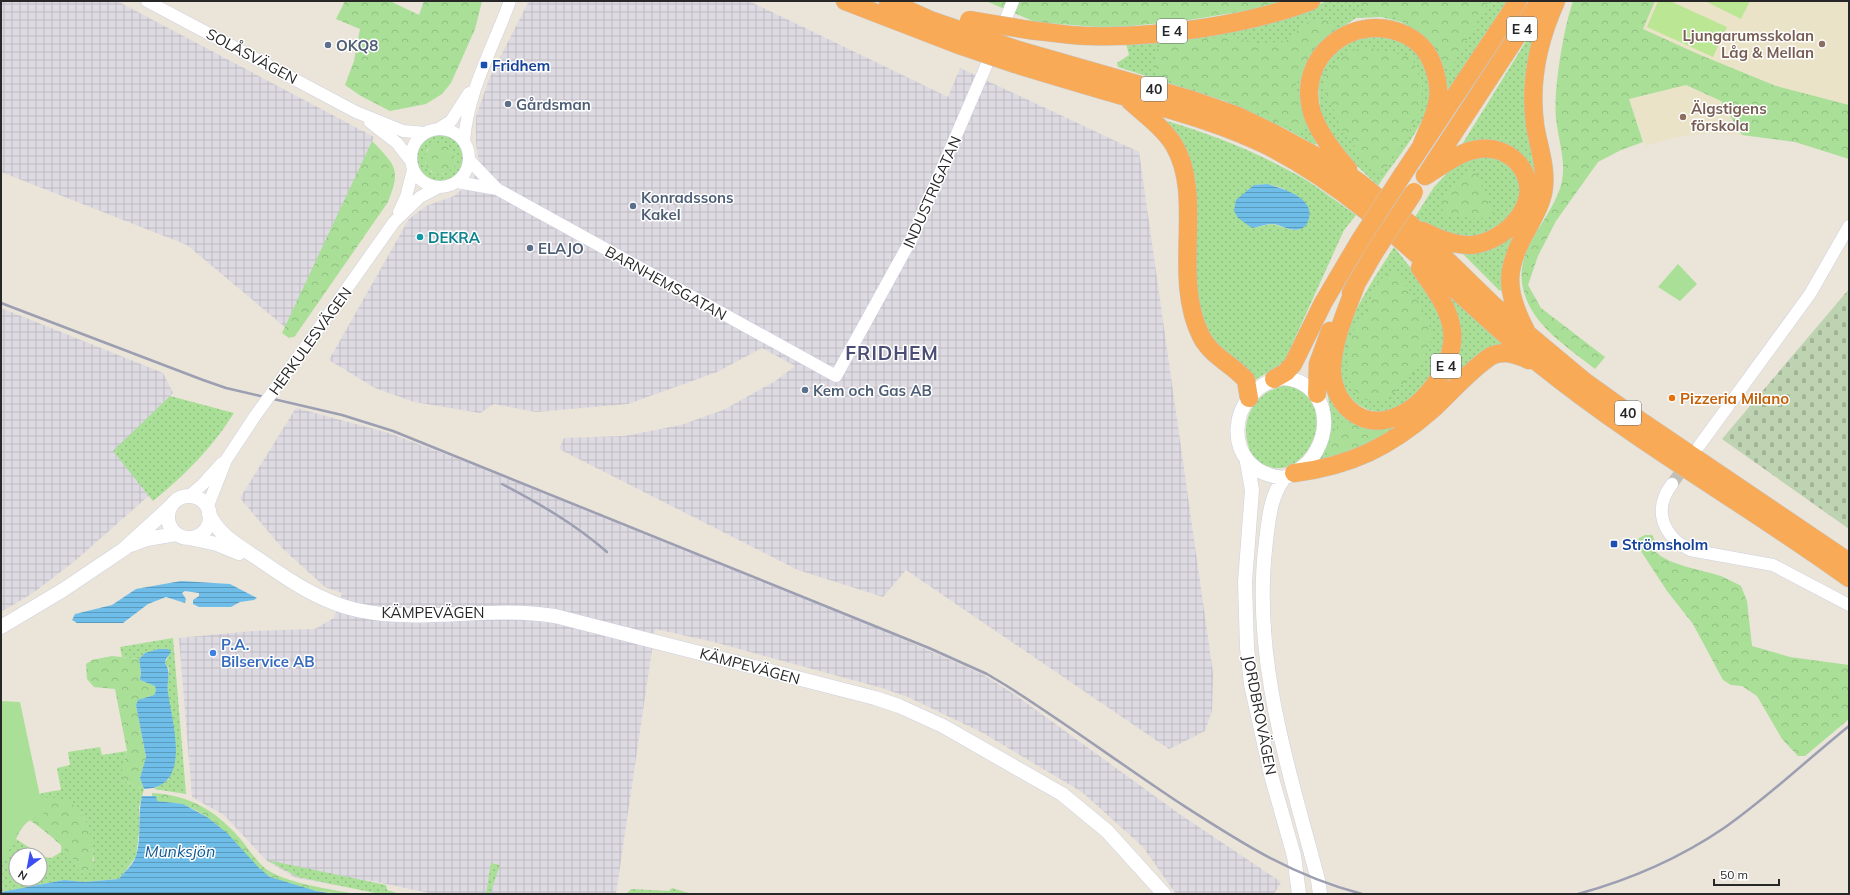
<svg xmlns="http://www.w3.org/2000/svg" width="1850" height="895" font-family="Mulish,sans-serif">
<defs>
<pattern id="industrial-grid" width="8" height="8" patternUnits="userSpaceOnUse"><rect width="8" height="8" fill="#dddae2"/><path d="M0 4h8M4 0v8" fill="none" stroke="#bebbc2"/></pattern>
<pattern id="grass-dots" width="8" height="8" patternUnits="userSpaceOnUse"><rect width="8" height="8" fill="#a9df97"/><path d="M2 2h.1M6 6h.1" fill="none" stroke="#91bf82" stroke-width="1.8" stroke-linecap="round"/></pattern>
<pattern id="forest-crowns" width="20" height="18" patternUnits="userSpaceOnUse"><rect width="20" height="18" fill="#a9df97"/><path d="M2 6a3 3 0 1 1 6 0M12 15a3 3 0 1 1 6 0" fill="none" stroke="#91bf82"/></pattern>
<pattern id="cemetery-stones" width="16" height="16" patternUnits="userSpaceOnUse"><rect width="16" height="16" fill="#bed3b1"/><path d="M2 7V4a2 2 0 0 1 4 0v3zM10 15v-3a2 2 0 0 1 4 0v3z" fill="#a3b598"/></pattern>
<pattern id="water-rules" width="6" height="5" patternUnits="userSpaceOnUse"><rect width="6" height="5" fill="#6ebee9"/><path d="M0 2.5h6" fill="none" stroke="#5a9abd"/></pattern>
</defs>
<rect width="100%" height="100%" fill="#eae4d9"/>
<path fill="url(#industrial-grid)" d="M1,1H117L374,137L286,328L187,245L1,172Z
M529,1H749L948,97L960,68L1139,152L1213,673L1212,711L1205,731L1169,749L906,570L883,597L798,570L559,449L564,438L625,436L681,425L723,410L774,382L795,366L762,348L717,372L628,404L536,412L494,404L480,413L414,402L375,388L329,360L409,219L426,206L454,196L472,181L479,163L476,143V117L489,79Z
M1,308L163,373L173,393L115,451L154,491L76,560L33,593L1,612Z
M296,408L389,433L466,462L878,628L982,674L1014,694L1178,813L1281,882L1274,894H1176L1143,847L1082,792L983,733L908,697L882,688L714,642L655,629L616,894H434L367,880L365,890L296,878L267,861L224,815L192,797L179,638L253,631L315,629L334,618L342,593L325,587L283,549L240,498Z"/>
<path fill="#ebe3c8" d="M1654,1H1849V105L1778,87L1699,56L1642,29Z
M1686,84L1721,101L1741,135L1708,133L1677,137L1646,146L1628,98Z"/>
<path fill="url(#grass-dots)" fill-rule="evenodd" d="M1328,1H1507L1445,97L1415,31L1401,22L1381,17L1356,18L1338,30L1317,49L1318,143L1315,145L1288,130L1222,100L1118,67L1117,63L1129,55L1126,43L1303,10Z
M1549,4L1535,51L1540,163L1504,292L1499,290L1462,253L1521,225L1519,154L1458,151Z
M1390,35C1397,39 1410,43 1416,50C1458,96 1402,148 1378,186L1352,161L1325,126L1320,108L1318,84L1321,69L1333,54L1361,36Z
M1160,119C1209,133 1257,152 1301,177C1320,188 1338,203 1356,215L1344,230L1285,360L1278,366L1255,380L1209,336L1197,307L1193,203ZM1268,184L1285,189L1301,229L1293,230L1272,224L1251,228L1254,185Z
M435,134C486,129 461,207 425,178C408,164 417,140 435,134ZM435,145L448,146L455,157L454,166L443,174L431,172L425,162L427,150Z
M1479,155L1514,163L1523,199L1497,230L1476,239H1455L1430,228L1415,217L1434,187L1452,168Z
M1394,247C1412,270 1432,292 1442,320C1453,352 1427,391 1400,406C1368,424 1336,395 1340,361C1345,320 1372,282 1394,247Z
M1440,287L1508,346L1404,428L1317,464C1335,431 1333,423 1326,386L1331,392L1383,425L1451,372Z
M1288,385C1344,401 1308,483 1267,466C1261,464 1254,459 1251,453C1237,422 1254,390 1288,385Z
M170,396L234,413C211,449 186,474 153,501L113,451Z
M173,638L186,794L154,789L169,779L167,691L169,669L165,663L168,657L158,649L145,653L139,659L122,657L120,647Z
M100,747L102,755L127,751L124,762V781L144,789L139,807V831L136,857L119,879L84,882L64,880L1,892V810C22,799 36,793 61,790L57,768L70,765L68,752ZM46,798C87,800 90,827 94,862L62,840L61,852L51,858L44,857L16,839C24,823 27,820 44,815ZM16,855H40V879H16Z
M267,860L386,885L387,890L400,894H380L298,877Z
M491,863L500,865L490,894H486Z
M672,888L692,894H626L631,889L669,891Z"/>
<path fill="url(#forest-crowns)" d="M345,1H390L419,15L424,1H482L475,29L451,83L442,94L426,104L390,111L361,96L345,85L354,61L360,29L336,19Z
M986,1H1285L1263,8L1183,21L1109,28L1035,22Z
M1362,1H1489L1451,68L1414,28L1391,16L1374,15L1360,5Z
M1573,1H1655L1643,29L1698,54L1776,86L1849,105V159L1795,142L1742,135L1721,101L1686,85L1629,99L1643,142L1621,150L1598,162L1556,221L1538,256L1528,285L1541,308L1605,357L1595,369C1569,348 1533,326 1524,292C1511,248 1553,221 1562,181C1566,160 1558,139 1556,118C1553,90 1564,27 1573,1Z
M1316,19L1334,22L1336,31L1320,40L1296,85L1305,127L1299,132L1248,109L1163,78L1153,68L1157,49L1169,41L1208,38L1233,37L1257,43L1282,42L1292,38L1301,25Z
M1366,47L1412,57L1422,84V108L1398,151L1381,174H1375L1339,126L1334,110L1325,95L1323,76C1338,58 1343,52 1366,47Z
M372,141C396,166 401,169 388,202L295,336L289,338L282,333Z
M425 159a15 15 0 1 1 30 0a15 15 0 1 1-30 0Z
M1476,171L1493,213L1480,219L1446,215L1439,205L1449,190L1464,173Z
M1393,270C1408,288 1426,307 1431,331C1436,353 1393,406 1370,401C1349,396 1347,373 1348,356C1348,353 1346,348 1347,344C1349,335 1355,329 1360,321C1376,300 1367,286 1393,270Z
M1342,422C1360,426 1367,423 1386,432L1382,439L1333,459L1328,455C1329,441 1331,431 1342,422Z
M1645,535H1652L1656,543L1654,550C1666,565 1703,570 1721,576C1728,579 1735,583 1741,586L1747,601L1752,646L1790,657L1849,665V719L1805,756H1798L1782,739L1757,696L1742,686L1731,685L1723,680L1693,624L1667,591L1637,545L1639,538Z
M112,656L139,659L141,672L140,680L155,686L156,691L154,695L142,699L136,705L146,758L140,778L144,789L124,781L122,769L127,751L115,689L94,687L87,679L86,664L92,660Z
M152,793C191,795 218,812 243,842C250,851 259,865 269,871C291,884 330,889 355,894C332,894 289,889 269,876C238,856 222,818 184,805C175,802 165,803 156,801V796H152Z
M21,797C36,798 54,796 67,801C89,811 99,852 89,871L82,874C72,866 77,864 71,856C64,846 37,824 26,818Z"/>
<path fill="url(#cemetery-stones)" d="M1849,289V529L1722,439Z"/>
<path fill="#a9df97" d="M1678,264L1697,284L1680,301L1658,287Z
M1,701L20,702L44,815C40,817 33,817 29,820C16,827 12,851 1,862Z"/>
<path fill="#bbe693" d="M1658,1H1670L1727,27L1713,57L1647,27Z
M1705,1H1750L1741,19Z"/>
<path fill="url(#water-rules)" d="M1268,184C1283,189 1314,197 1309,218C1308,223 1305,228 1300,229C1291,232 1282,225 1273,224C1266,224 1258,227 1252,228L1238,218L1234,211L1236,200L1254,185Z
M181,581L230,584L257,598L254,600L240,602L231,607H199L193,604V600L199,596V593L185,591L182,593L186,599L185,603L166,597L148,604L123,623H77L72,620L75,614L112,605L136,589Z
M158,649H168L171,652L166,659L165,663C172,673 166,682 168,693C172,722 193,788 144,789L140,778L146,757L136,705L138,700L154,695L156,691L155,686L140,680L141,672L139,659L145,653Z
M142,796H156L157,801L183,804L207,817L227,833L259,868L270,877L316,891L335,894H1V892L64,880L84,882L119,879C124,872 134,864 136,856C142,837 137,816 142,796Z"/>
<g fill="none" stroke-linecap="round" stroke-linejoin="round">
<path stroke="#c3beb5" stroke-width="12" stroke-dasharray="12 6" stroke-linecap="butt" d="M1672,484L1688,462"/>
<defs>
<path id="tertiary" d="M147,1L356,112L403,131L425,133
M1000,33L1013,1
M370,122L397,143L411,161
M411 158a29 29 0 1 1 58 0a29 29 0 1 1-58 0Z
M438,129L451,121L469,93
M464,141C468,90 493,48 510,1
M469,160L497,189L836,376L912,238L993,50
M457,182L497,189
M399,212L406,197L413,170
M314,335L394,222L420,197L439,187
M1699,446L1810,294L1849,226
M1672,484C1652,510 1663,536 1690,550L1773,565L1849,605
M189,496L202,485L222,463
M207,508L226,460L255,416"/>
<path id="secondary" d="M1284,378C1324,382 1335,425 1313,456C1306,467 1295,473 1284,478C1218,472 1226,386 1284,378Z
M1247,462L1252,490L1245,582L1247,648L1251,684L1271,775L1294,856L1299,894
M1284,478C1270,497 1269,518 1266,541C1251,657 1289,769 1318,880L1320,894
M168 517a21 21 0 1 1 42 0a21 21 0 1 1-42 0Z
M209,514C219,536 241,547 260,560C290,581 321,602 357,610C422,624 489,605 555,616L875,698L899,706L943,726L1062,794L1107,831L1164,894
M189,538L217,544L239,553
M131,545L147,539L176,534
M1,627L63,590L124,549L171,506"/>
<path id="motorway" d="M845,1L959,45
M888,1L930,20L965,32
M1029,30C1049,32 1070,36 1090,36C1157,38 1248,25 1311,1
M1021,51L1192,100L1238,116L1271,132L1338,168L1360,183L1411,225L1493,305L1584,381L1623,409L1849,562
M1015,64C1058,77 1101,90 1144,102C1186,114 1227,126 1266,145C1374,199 1449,291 1541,365C1639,444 1748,505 1849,578
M1129,100C1144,114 1163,127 1174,145C1205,197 1171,276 1201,336C1211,356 1232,364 1246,380L1249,398
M1348,169C1334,153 1319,134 1312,113C1295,56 1354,10 1406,35C1418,41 1427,50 1432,63C1437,75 1440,91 1437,104C1434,119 1426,133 1421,147
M1428,172L1540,1
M1403,174L1518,1
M1423,231C1437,238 1455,246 1472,245C1509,241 1547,198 1518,163C1508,152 1494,147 1479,149C1460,151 1442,166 1425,176
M1357,282C1347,309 1334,337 1332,367C1331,400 1358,430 1393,418C1425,407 1456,364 1452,330C1449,307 1433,287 1420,268
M1351,293L1374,253
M1526,331C1504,289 1505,268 1528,228C1535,214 1543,201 1544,186C1546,165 1538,145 1535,125C1529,82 1538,41 1556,1
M1274,379L1286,372L1293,364L1323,303L1359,242
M1317,394L1318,364L1330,331
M1294,473C1350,466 1390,447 1433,409C1452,391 1470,370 1491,356C1505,350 1516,354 1529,360"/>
</defs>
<use href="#tertiary" stroke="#ced0e0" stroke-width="13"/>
<use href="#secondary" stroke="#ced0e0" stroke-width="15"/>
<use href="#motorway" stroke="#c7c7c7" stroke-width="19"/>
<use href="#tertiary" stroke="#fff" stroke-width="12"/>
<use href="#secondary" stroke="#fff" stroke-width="14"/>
<use href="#motorway" stroke="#f8aa56" stroke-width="18"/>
<path stroke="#9c9eb1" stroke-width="2.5" d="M1,303L203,380L226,388L342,415L393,431L929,648L987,674L1007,686C1065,723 1121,764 1178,802C1240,842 1290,875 1362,894
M502,484C540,504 575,524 607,552
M1578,894C1629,880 1680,858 1724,828C1768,797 1807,760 1849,726"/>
<defs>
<path id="tertiary-bridge" d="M255,416L314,335"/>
<path id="motorway-bridge" d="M969,20L1029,30
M965,32L1021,51
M959,45L1015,64
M1359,242L1403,174
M1374,253L1414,192"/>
</defs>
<use href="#tertiary-bridge" stroke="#ced0e0" stroke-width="13" stroke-linecap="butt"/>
<use href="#motorway-bridge" stroke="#c7c7c7" stroke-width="19" stroke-linecap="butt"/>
<use href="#tertiary-bridge" stroke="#fff" stroke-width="12"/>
<use href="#motorway-bridge" stroke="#f8aa56" stroke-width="18"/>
</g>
<g fill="#8d6e63" stroke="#fff" stroke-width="1.5">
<circle cx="1822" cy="44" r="4"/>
<circle cx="1683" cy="117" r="4"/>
</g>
<g fill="#5c6f8a" stroke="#fff" stroke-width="1.5">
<circle cx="328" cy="45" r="4"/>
<circle cx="508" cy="104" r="4"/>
<circle cx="633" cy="206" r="4"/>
<circle cx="530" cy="248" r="4"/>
<circle cx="805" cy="390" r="4"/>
</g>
<g fill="#1a4fb4" stroke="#fff" stroke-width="1.5">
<rect x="480" y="61" width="8" height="8" rx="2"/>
<rect x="1610" y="540" width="8" height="8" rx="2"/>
</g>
<circle fill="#0f9aa8" stroke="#fff" stroke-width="1.5" cx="420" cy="237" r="4"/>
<circle fill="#e8710a" stroke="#fff" stroke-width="1.5" cx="1672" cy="398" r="4"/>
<circle fill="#3f7fe0" stroke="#fff" stroke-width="1.5" cx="213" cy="653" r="4"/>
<g text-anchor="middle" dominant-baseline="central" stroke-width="3" stroke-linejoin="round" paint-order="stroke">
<g fill="#fff" stroke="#686868" stroke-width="1">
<rect x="1507" y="17" width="30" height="24" rx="3"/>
<rect x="1157" y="19" width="30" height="24" rx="3"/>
<rect x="1141" y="77" width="26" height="24" rx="3"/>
<rect x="1431" y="354" width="30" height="24" rx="3"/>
<rect x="1615" y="401" width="26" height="24" rx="3"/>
</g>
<g font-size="14" font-weight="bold" fill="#272727">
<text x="1522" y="29">E 4</text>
<text x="1172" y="31">E 4</text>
<text x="1154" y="89">40</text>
<text x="1446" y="366">E 4</text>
<text x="1628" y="413">40</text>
</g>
<g font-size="15" font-weight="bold" fill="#785e54" stroke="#fff" text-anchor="end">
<text x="1814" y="35">Ljungarumsskolan<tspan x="1814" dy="17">Låg &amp; Mellan</tspan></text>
<text x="1691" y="108" text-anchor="start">Älgstigens<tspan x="1691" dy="17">förskola</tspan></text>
</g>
<g font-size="15" font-weight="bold" fill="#4e5e75" stroke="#fff" text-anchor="start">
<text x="336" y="45">OKQ8</text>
<text x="516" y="104">Gårdsman</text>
<text x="641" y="197">Konradssons<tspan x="641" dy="17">Kakel</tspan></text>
<text x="538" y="248">ELAJO</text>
<text x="813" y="390">Kem och Gas AB</text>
</g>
<g font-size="15" fill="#272727" stroke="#fff">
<text transform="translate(252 56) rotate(28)">SOLÅSVÄGEN</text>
<text transform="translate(932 192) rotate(-66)">INDUSTRIGATAN</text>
<text transform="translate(666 283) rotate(29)">BARNHEMSGATAN</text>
<text transform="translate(310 341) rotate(-54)">HERKULESVÄGEN</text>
<text x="433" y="612">KÄMPEVÄGEN</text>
<text transform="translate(750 666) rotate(15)">KÄMPEVÄGEN</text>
<text transform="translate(1260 715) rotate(79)">JORDBROVÄGEN</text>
</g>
<g font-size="15" font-weight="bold" fill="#164399" stroke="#fff" text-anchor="start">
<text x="492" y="65">Fridhem</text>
<text x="1622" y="544">Strömsholm</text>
</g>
<g font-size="15" font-weight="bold" fill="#0d838f" stroke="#fff" text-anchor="start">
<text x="428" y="237">DEKRA</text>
</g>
<g font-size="15" font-weight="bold" fill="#c56008" stroke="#fff" text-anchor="start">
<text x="1680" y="398">Pizzeria Milano</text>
</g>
<g font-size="15" font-weight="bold" fill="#366cbe" stroke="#fff" text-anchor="start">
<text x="221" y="644">P.A.<tspan x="221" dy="17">Bilservice AB</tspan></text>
</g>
<g font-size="16" font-style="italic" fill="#125a91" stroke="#fff">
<text x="180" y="851">Munksjön</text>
</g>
<g font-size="19" font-weight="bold" letter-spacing="1" fill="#4a4e76" stroke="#fff">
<text x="892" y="353">FRIDHEM</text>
</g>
</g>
<rect width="1850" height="895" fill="none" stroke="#272727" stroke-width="4"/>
<g transform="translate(28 867) rotate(212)"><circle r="19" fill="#ffffff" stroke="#a9a9a9"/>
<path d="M0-3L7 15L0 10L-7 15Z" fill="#3d4ff2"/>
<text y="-6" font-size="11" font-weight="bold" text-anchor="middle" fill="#272727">N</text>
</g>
<path d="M1714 879v6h65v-6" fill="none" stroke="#272727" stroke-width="2"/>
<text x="1720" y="879" font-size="12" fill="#272727" stroke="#ffffff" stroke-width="3" paint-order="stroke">50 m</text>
</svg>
